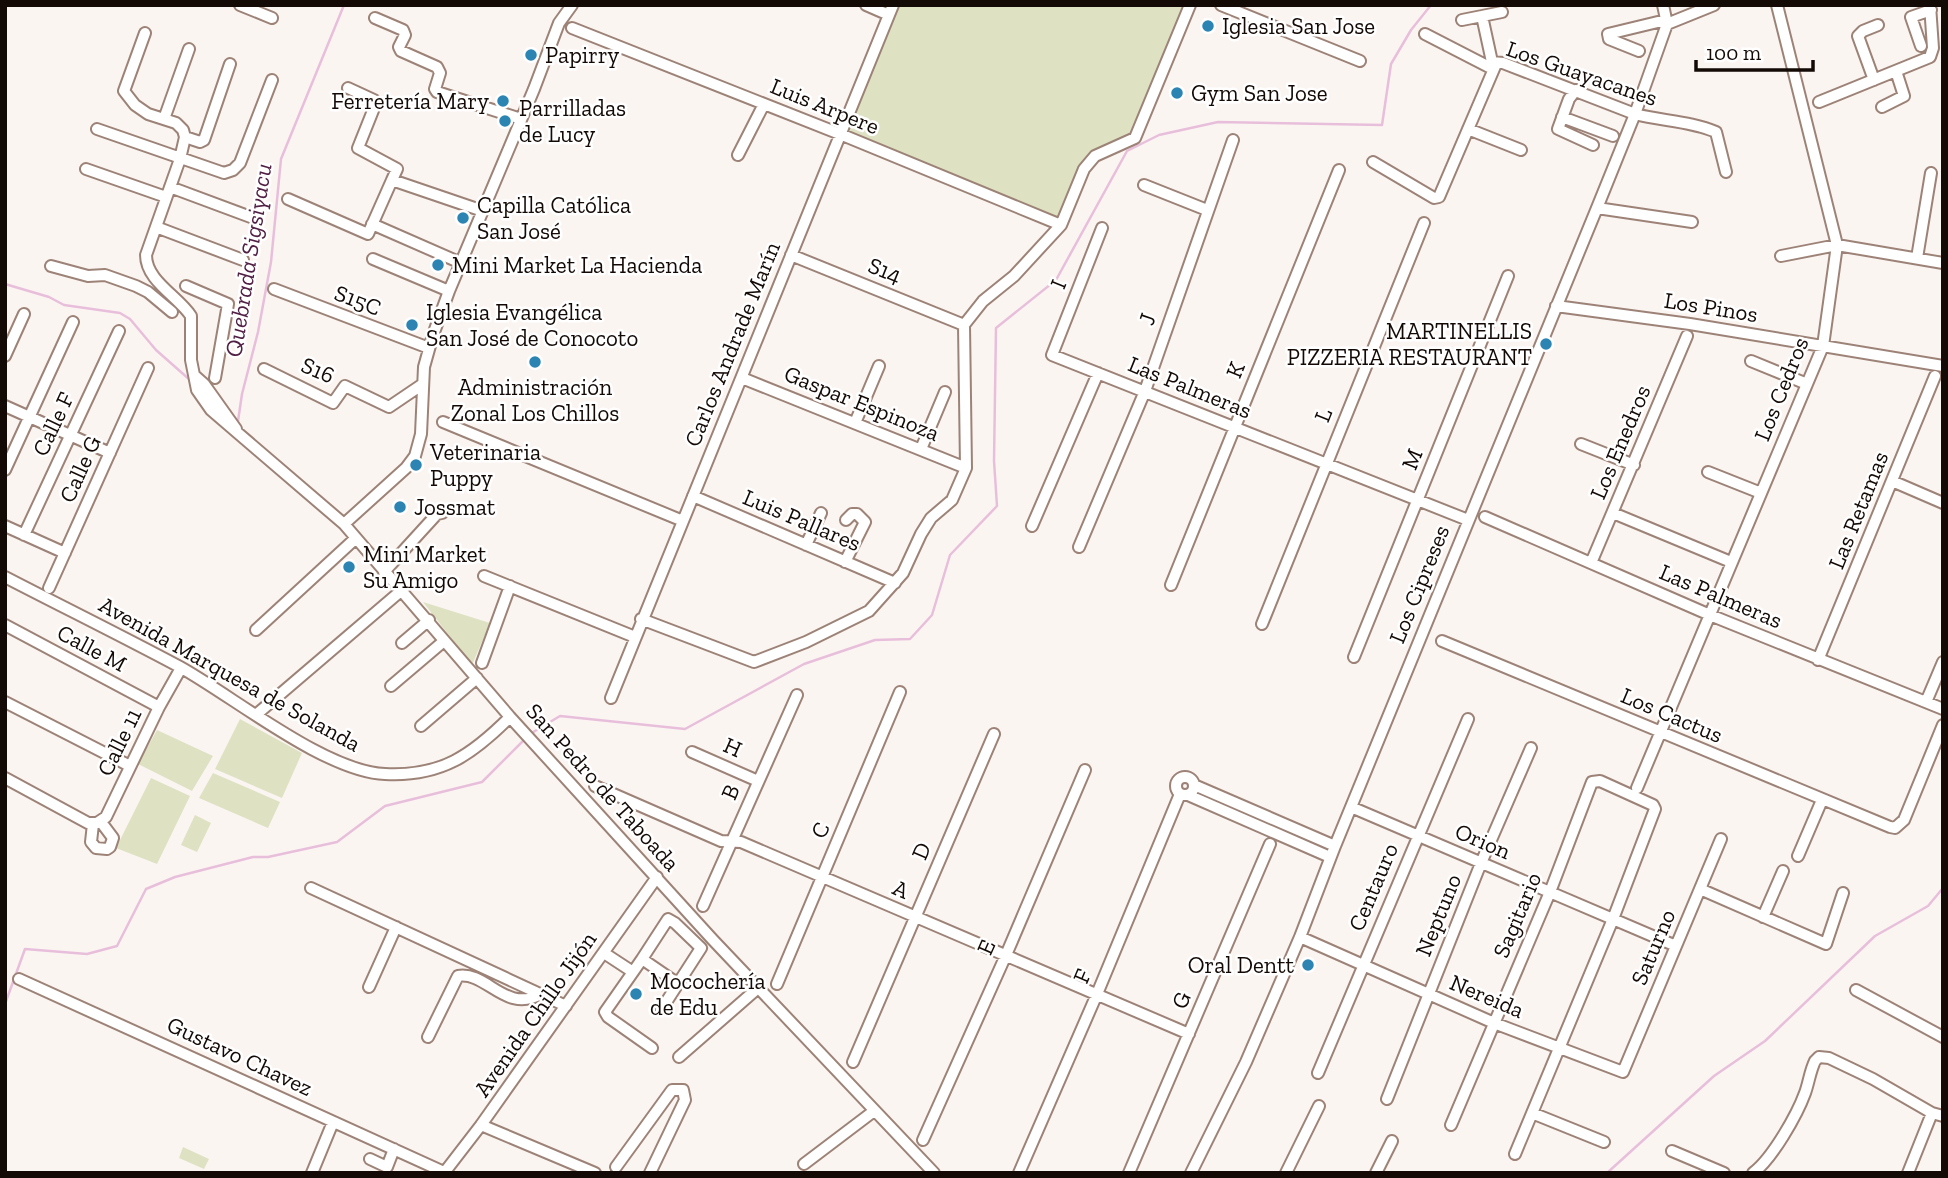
<svg xmlns="http://www.w3.org/2000/svg" width="1948" height="1178" font-family="'Zilla Slab',serif">
<rect width="100%" height="100%" fill="#fbf5f2"/>
<path fill="#dee2c3" d="M893,5H1190L1135,138L1095,156L1061,225L840,134Z
M423,602L490,623L472,665Z
M240,719L302,753L282,798L215,769Z
M157,730L213,756L192,791L138,764Z
M213,773L280,802L268,828L199,798Z
M151,778L190,796L157,864L116,848Z
M195,815L211,823L197,852L181,845Z
M183,1147L209,1159L204,1169L179,1158Z"/>
<g fill="none" stroke-linecap="round" stroke-linejoin="round">
<path stroke="#e8bfdb" stroke-width="2.5" d="M5,284L49,297L64,305L120,313L130,319L156,350L190,380
M233,417L238,421L242,394L258,332L271,262L281,159L344,5
M530,734L560,716L685,729L804,664L875,640L910,639L932,615L950,555L997,506L994,461L996,328L1056,280L1127,151L1159,135L1218,122L1382,125L1391,64L1411,30L1431,5
M5,1004L25,949L87,954L117,946L146,889L175,877L253,857H268L337,842L385,806L482,782L525,739
M1607,1173L1714,1076L1765,1041L1875,936L1928,906L1943,888"/>
<defs>
<path id="minor" d="M240,5L272,18
M866,5L889,15
M1221,5L1360,61
M1482,16L1492,62
M375,18L403,30L405,35L399,47L401,51L437,67L440,73L435,89L437,92L521,119
M1462,20L1502,12
M1667,24L1714,5
M572,28L840,134L1061,225
M145,33L124,91L135,105L148,114L176,123L183,130L185,137L180,159L146,255C146,281 178,296 191,316V360L197,390L211,410L344,524L510,717L713,940L934,1173
M1425,34L1493,69
M1921,46L1911,17L1931,10
M1639,51L1609,39L1608,34L1666,20
M1874,80L1858,36L1863,31L1878,25
M348,88L374,100V108L358,148L397,169L392,180
M1576,90L1569,99L1558,129L1593,145
M1819,102L1930,57L1933,48L1930,5
M1882,107L1904,96L1896,71
M1562,117L1613,136
M164,119L189,49
M97,129L224,173L233,170L240,163L272,80
M1468,129L1521,150
M185,137L200,142L204,140L230,64
M738,155L764,104
M1373,162L1434,198L1439,197L1496,64L1492,62L1503,63L1635,114C1661,121 1691,121 1716,132L1726,172
M86,169L166,197
M1144,185L1207,210
M170,187L256,219
M288,199L368,234L392,180L483,211
M1597,208L1692,222
M372,224L461,263
M156,227L243,260
M1102,228L1052,355L1468,520
M791,255L964,325
M1781,256L1837,245L1943,263
M1917,258L1931,173
M373,259L449,291
M51,266L88,276L105,275L136,286L148,292L172,312
M186,286L228,304L215,378
M274,289L429,348
M1556,306L1690,324L1943,366
M5,356L24,314
M1751,361L1807,384
M264,369L333,403L345,386L389,407L423,384
M195,376L204,384L236,429
M742,378L966,468
M5,406L110,453
M443,422L683,521
M855,423L879,366
M1581,444L1634,465
M921,449L945,392
M5,470L73,322
M1708,472L1761,493
M1892,481L1943,503
M693,496L895,583
M1613,513L1731,562
M1485,517L1710,615L1943,709
M344,524L406,468L415,456L421,434L424,367L433,335L449,291L534,89L559,23L572,5
M5,526L65,553
M1032,526L1098,373
M24,535L119,331
M806,545L821,513
M1079,547L1145,391L1233,140
M845,562L865,522L857,514H852L846,520
M1591,563L1687,336
M384,572L437,514L442,513
M484,576L635,637
M5,577C63,607 122,636 180,667C234,697 326,772 385,774C441,777 472,755 510,717
M1171,585L1339,170
M49,588L148,368
M641,619L754,662L806,642L869,611L903,573L921,534L931,518L952,500L966,468L964,325L983,301L1014,276L1061,225L1084,169L1095,156L1135,138L1190,5
M1262,624L1424,223
M5,625L159,707
M256,630L356,538
M1442,641L1890,827L1895,828L1904,820L1943,725
M402,643L429,620
M1354,657L1508,276
M1818,660L1935,376
M482,663L510,586
M391,686L444,641
M611,698L893,5
M5,702L130,766
M1926,702L1943,662
M257,714L402,590
M421,726L477,678
M692,752L758,781
M1176 786a9 9 0 1 1 18 0a9 9 0 1 1-18 0Z
M5,778L88,823H97L106,817L159,707L181,668
M1194,785L1335,846
M595,786L721,841L741,842L1189,1034
M1637,788L1823,346L1837,245L1777,5
M1188,795L1330,857
M1351,807L1676,946
M93,824L91,842L96,848L107,849L110,847L113,838L101,822
M1798,856L1822,800
M311,888L566,1006
M1700,889L1826,944L1843,893
M703,906L797,695
M1763,917L1783,871
M1300,937L1494,1023L1623,1072L1721,839
M604,953L633,972L642,959L677,983
M642,959L668,919L675,923L701,948L661,1010
M633,972L605,1012L608,1017L652,1048
M19,979L444,1172
M777,984L900,692
M369,987L396,927
M1856,990L1943,1037
M428,1037L458,976C487,971 505,1014 541,994
M679,1057L758,988
M853,1062L994,734
M1318,1073L1468,719
M1387,1099L1481,863L1531,748
M1532,1113L1604,1142
M481,1125L595,1173
M1451,1125L1550,892L1592,782L1600,781L1653,805L1655,809L1613,919L1515,1154
M923,1140L1006,955L1085,770
M1672,1151L1724,1173
M370,1159L387,1167L394,1149
M804,1164L874,1111
M616,1167L672,1090H683L685,1100L650,1173
M312,1173L333,1122
M444,1173L481,1125L657,877
M1019,1173L1097,994L1180,794
M1129,1173L1270,844
M1191,1173L1246,1062L1300,937L1335,846L1597,208L1635,114L1667,24L1663,5
M1286,1173L1319,1106
M1376,1173L1392,1141
M1753,1173C1772,1159 1797,1115 1805,1093C1809,1082 1810,1071 1815,1061L1819,1057L1829,1058L1873,1079L1932,1113L1943,1116
M1908,1173L1932,1113"/>
</defs>
<use href="#minor" stroke="#9d8377" stroke-width="14"/>
<use href="#minor" stroke="#fff" stroke-width="10"/>
</g>
<g fill="#2c84b3" stroke="#fff" stroke-width="2.5">
<circle cx="1208" cy="26" r="7"/>
<circle cx="531" cy="55" r="7"/>
<circle cx="1177" cy="93" r="7"/>
<circle cx="503" cy="101" r="7"/>
<circle cx="505" cy="121" r="7"/>
<circle cx="463" cy="218" r="7"/>
<circle cx="438" cy="265" r="7"/>
<circle cx="412" cy="325" r="7"/>
<circle cx="1546" cy="344" r="7"/>
<circle cx="535" cy="362" r="7"/>
<circle cx="416" cy="465" r="7"/>
<circle cx="400" cy="507" r="7"/>
<circle cx="349" cy="567" r="7"/>
<circle cx="1308" cy="965" r="7"/>
<circle cx="636" cy="994" r="7"/>
</g>
<g text-anchor="middle" dominant-baseline="central" stroke-width="5" stroke-linejoin="round" paint-order="stroke">
<g font-size="23" fill="#130a06" stroke="#fff" text-anchor="start">
<text x="1222" y="26">Iglesia San Jose</text>
<text x="545" y="55">Papirry</text>
<text x="1191" y="93">Gym San Jose</text>
<text x="489" y="101" text-anchor="end">Ferretería Mary</text>
<text x="519" y="108">Parrilladas<tspan x="519" dy="26">de Lucy</tspan></text>
<text x="477" y="205">Capilla Católica<tspan x="477" dy="26">San José</tspan></text>
<text x="452" y="265">Mini Market La Hacienda</text>
<text x="426" y="312">Iglesia Evangélica<tspan x="426" dy="26">San José de Conocoto</tspan></text>
<text x="1532" y="331" text-anchor="end">MARTINELLIS<tspan x="1532" dy="26">PIZZERIA RESTAURANT</tspan></text>
<text x="535" y="387" text-anchor="middle">Administración<tspan x="535" dy="26">Zonal Los Chillos</tspan></text>
<text x="430" y="452">Veterinaria<tspan x="430" dy="26">Puppy</tspan></text>
<text x="414" y="507">Jossmat</text>
<text x="363" y="554">Mini Market<tspan x="363" dy="26">Su Amigo</tspan></text>
<text x="1294" y="965" text-anchor="end">Oral Dentt</text>
<text x="650" y="981">Mocochería<tspan x="650" dy="26">de Edu</tspan></text>
</g>
<g font-size="23" fill="#130a06" stroke="#fff">
<text transform="translate(1582 73) rotate(19)">Los Guayacanes</text>
<text transform="translate(825 106) rotate(22)">Luis Arpere</text>
<text transform="translate(885 270) rotate(22)">S14</text>
<text transform="translate(1058 284) rotate(-68)">I</text>
<text transform="translate(358 300) rotate(21)">S15C</text>
<text transform="translate(1711 307) rotate(9)">Los Pinos</text>
<text transform="translate(1147 319) rotate(-71)">J</text>
<text transform="translate(732 344) rotate(-68)">Carlos Andrade Marín</text>
<text transform="translate(318 370) rotate(23)">S16</text>
<text transform="translate(1235 370) rotate(-68)">K</text>
<text transform="translate(1190 387) rotate(22)">Las Palmeras</text>
<text transform="translate(1781 389) rotate(-68)">Los Cedros</text>
<text transform="translate(862 403) rotate(22)">Gaspar Espinoza</text>
<text transform="translate(1323 415) rotate(-68)">L</text>
<text transform="translate(53 424) rotate(-65)">Calle F</text>
<text transform="translate(1620 442) rotate(-67)">Los Enedros</text>
<text transform="translate(1412 459) rotate(-68)">M</text>
<text transform="translate(80 469) rotate(-66)">Calle G</text>
<text transform="translate(1858 510) rotate(-68)">Las Retamas</text>
<text transform="translate(802 520) rotate(23)">Luis Pallares</text>
<text transform="translate(1419 584) rotate(-68)">Los Cipreses</text>
<text transform="translate(1721 596) rotate(23)">Las Palmeras</text>
<text transform="translate(92 648) rotate(28)">Calle M</text>
<text transform="translate(230 674) rotate(29)">Avenida Marquesa de Solanda</text>
<text transform="translate(1672 715) rotate(23)">Los Cactus</text>
<text transform="translate(119 742) rotate(-64)">Calle 11</text>
<text transform="translate(733 747) rotate(24)">H</text>
<text transform="translate(603 787) rotate(48)">San Pedro de Taboada</text>
<text transform="translate(730 792) rotate(-67)">B</text>
<text transform="translate(820 830) rotate(-67)">C</text>
<text transform="translate(1483 841) rotate(23)">Orion</text>
<text transform="translate(921 851) rotate(-67)">D</text>
<text transform="translate(1373 887) rotate(-67)">Centauro</text>
<text transform="translate(901 889) rotate(24)">A</text>
<text transform="translate(1438 915) rotate(-68)">Neptuno</text>
<text transform="translate(1517 915) rotate(-67)">Sagitario</text>
<text transform="translate(986 947) rotate(-66)">E</text>
<text transform="translate(1653 947) rotate(-67)">Saturno</text>
<text transform="translate(1082 976) rotate(-67)">F</text>
<text transform="translate(1487 996) rotate(23)">Nereida</text>
<text transform="translate(1181 1000) rotate(-67)">G</text>
<text transform="translate(535 1014) rotate(-55)">Avenida Chillo Jijón</text>
<text transform="translate(240 1056) rotate(25)">Gustavo Chavez</text>
</g>
<g font-size="24" font-style="italic" fill="#512045" stroke="#fff">
<text transform="translate(248 260) rotate(-81)">Quebrada Sigsiyacu</text>
</g>
</g>
<rect width="1948" height="1178" fill="none" stroke="#130a06" stroke-width="14"/>
<path d="M1696 60v10h117v-10" fill="none" stroke="#130a06" stroke-width="3.5"/>
<text x="1706" y="60" font-size="21" fill="#130a06" stroke="#ffffff" stroke-width="5" paint-order="stroke">100 m</text>
</svg>
